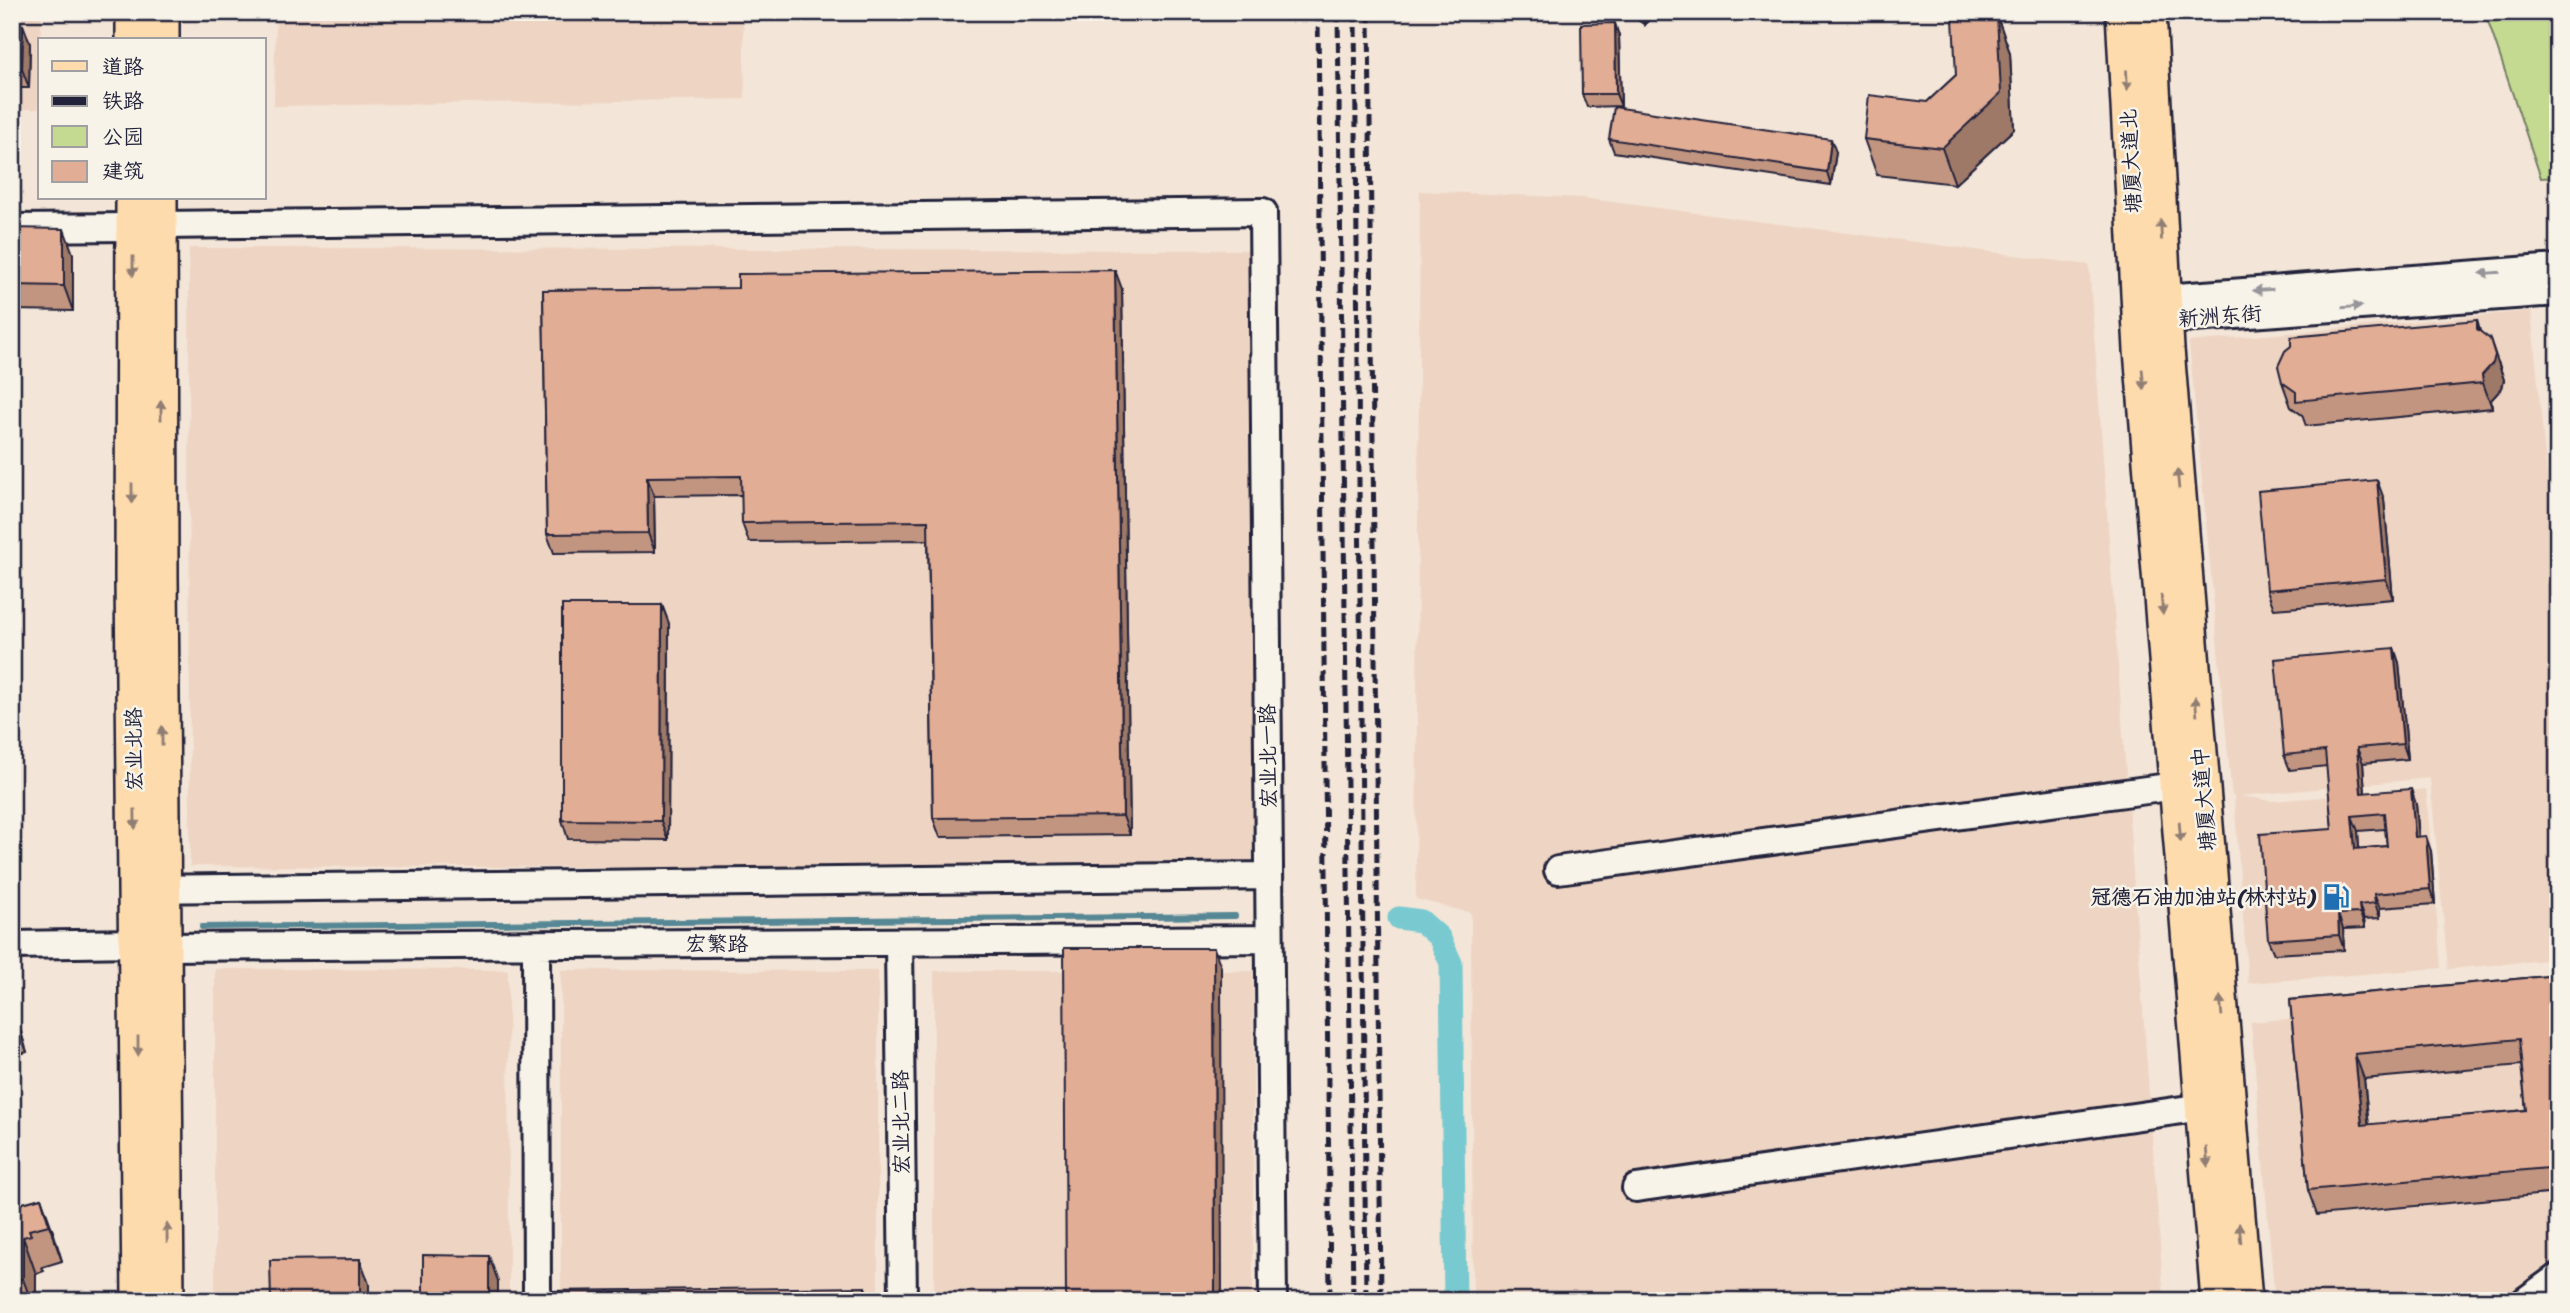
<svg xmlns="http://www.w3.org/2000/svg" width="2570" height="1313" font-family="Sriracha,'LXGW WenKai TC',sans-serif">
<rect width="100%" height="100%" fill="#f3e5d7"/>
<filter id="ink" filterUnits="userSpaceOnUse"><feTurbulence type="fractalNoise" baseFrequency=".0143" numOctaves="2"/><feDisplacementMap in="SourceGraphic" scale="14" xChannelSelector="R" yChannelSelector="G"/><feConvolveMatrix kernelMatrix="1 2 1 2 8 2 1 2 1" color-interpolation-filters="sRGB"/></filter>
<g filter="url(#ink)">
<path fill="#eed4c3" d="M12,12H41L39,109H12Z
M276,12H743L745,99L274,106Z
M1420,191L1582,198L2089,265L2164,1301H1473L1471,913L1416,899Z
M189,248L1251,250L1252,869L190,866Z
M2531,311L2558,593V959L2448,969L2430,778L2240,796L2273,801L2426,789L2441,968L2248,983L2234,796H2232L2189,342Z
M215,969L508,970L509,1301H215Z
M561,970L878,971V1301H561Z
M934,971H1253V1301H934Z
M2558,997V1261L2502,1301H2275L2251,1022Z"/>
<path fill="#c4da90" stroke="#737e66" stroke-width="2" d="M2485,12H2558V177L2541,178Z"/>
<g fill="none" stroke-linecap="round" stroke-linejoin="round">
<path stroke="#568794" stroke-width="6" d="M202,927L1235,916"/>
<path stroke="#79cad0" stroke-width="23" d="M1399,918L1421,921L1439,937L1451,963L1455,1301"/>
<defs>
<path id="minor" d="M160,225L1263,212L1273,1301
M12,228L133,227
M2147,307L2164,298L2558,268
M2147,314L2166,320L2558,292
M1558,870L2176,786
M144,889L1269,876
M899,942L903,1301
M12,945L137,943L164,947L1269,939
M536,945L537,1301
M1636,1188L2203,1107
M2525,1301L2558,1277"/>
<path id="major" d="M2123,12L2141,350L2218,1301
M2149,12L2167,349L2245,1301
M133,40V12
M162,40V12
M133,198L132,577L139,1301
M160,198L161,576L167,1301"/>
</defs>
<use href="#minor" stroke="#22223b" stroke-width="32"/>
<use href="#major" stroke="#22223b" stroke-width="38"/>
<use href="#minor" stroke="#f7f3e8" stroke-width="26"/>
<use href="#major" stroke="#fedbac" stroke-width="33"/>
<path stroke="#22223b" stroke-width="5" stroke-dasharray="10 5" stroke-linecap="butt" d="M1318,12L1330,1301
M1338,12L1353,1301
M1355,12L1366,1301
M1369,12L1381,1301"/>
</g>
<path fill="#c29580" stroke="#22223b" stroke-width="2" fill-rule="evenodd" d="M1627,12H1654L1645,25Z
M1783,12H1799L1794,20Z
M1997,16L2010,53L2014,129L1955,184L1877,175L1864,139L1927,102L1956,75Z
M12,25H23L30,44L29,88H12Z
M1619,36L1621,106L1587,107L1582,94Z
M1609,139L1836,152L1831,185L1614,152Z
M12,228L73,254V311L12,310Z
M1122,289L1130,835L940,837L933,818L928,540L749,542L742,523V495L654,496L655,552L554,553L547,534L543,290Z
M2477,320L2480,331L2499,364L2504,380L2502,388L2491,400L2492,408L2306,426L2302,415L2291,407L2282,382Z
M2384,499L2393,599L2274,609L2267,590Z
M662,605L669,624L668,840L568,839L562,820Z
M2394,648L2399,663L2408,759L2363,763L2365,793L2416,804L2419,836L2431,851L2435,904L2380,908V918L2364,919L2365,928L2343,929L2344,950L2274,954L2268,940L2332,829L2327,766L2290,770L2284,755ZM2385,829L2387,846L2359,849L2358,831Z
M2558,975V1193L2317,1215L2308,1190L2290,1000ZM2521,1065L2526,1110L2369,1125L2364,1079Z
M12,1006L27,1052L12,1056Z
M41,1198L62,1261L42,1267L44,1271L36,1274V1301H12V1206Z"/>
<path fill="#9e7968" stroke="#22223b" stroke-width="2" d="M1641,12H1654L1645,25Z
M1791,12H1799L1794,20Z
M1997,16L2010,53L2014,129L1955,184L1942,148Z
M1615,23L1619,36L1621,106L1616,94Z
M23,25L30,44L29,88L22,69Z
M1831,139L1836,152L1831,185L1827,172Z
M64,229L73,254V311L64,286Z
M1115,270L1122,289L1130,835L1123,816Z
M2490,339L2504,380L2502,388L2491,400L2492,408L2483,383L2482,375Z
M647,477L654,496L655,552L648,533Z
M2377,480L2384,499L2393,599L2386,579Z
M662,605L669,624L668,840L661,821Z
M2394,648L2399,663L2408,759L2403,744Z
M2357,748L2363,763L2366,808L2361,793Z
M2411,789L2416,804L2420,851L2415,837Z
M2352,816L2358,831L2360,864L2355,849Z
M2426,836L2431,851L2435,904L2430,889Z
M2374,894L2380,908V918L2375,903Z
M2359,905L2364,919L2365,928L2360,913Z
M2338,914L2343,929L2344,950L2339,935Z
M1214,948L1221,967L1222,1301H1215Z
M12,1006L19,1025L27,1052L14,1015Z
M2355,1054L2364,1079L2371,1150L2362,1125Z
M41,1198L54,1234L62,1261L49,1225Z
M23,1237L36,1274V1301H31L23,1279Z
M489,1256L498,1281V1301H489Z
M360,1259L369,1284V1301H360Z
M865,1287L870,1301H865Z"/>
<path fill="#e1ad95" stroke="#22223b" stroke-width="2" fill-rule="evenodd" d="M1997,16L2001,93L1942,148L1864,139L1869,95L1927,102L1956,75L1953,19Z
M1615,23L1616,94H1582L1581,24Z
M12,25H23L22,69H12Z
M1614,107L1831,139L1827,172L1609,139Z
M12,228L64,229V286L12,285Z
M1115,270L1123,816L933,818L928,521L742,523L741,476L647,477L648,533L547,534L543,290L738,288V274Z
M2477,320V329L2490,339L2495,355L2493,363L2482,375L2483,383L2296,401V392L2282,382L2278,366L2285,351L2291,346V337Z
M2377,480L2386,579L2267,590L2258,491Z
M562,605H662L661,821L562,820Z
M2394,648L2403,744L2357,748L2361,793L2411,789L2415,837L2426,836L2430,889L2374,894L2375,903L2359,905L2360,913L2338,914L2339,935L2268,940L2260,834L2332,829L2325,751L2284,755L2275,659ZM2384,813L2387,846L2355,849L2352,816Z
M1064,948H1214L1215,1301H1066Z
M2558,975V1167L2308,1190L2290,1000ZM2519,1039L2526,1110L2362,1125L2355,1054Z
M41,1198L49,1225L29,1230L31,1235L23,1237V1279H12V1206Z
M423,1255L489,1256V1301H423Z
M360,1259V1301H271L270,1260Z
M865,1287V1301H550V1291Z"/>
<defs><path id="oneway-solid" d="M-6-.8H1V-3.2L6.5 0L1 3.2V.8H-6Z" transform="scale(1.75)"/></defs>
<g fill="#907e74">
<use href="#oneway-solid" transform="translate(2127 80) rotate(87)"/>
<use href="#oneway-solid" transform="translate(2161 230) rotate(-93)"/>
<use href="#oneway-solid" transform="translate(133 266) rotate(90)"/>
<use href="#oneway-solid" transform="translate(2143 379) rotate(85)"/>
<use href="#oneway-solid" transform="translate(161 410) rotate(-90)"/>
<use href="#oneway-solid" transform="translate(2178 479) rotate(-95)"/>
<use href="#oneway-solid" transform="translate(132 493) rotate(90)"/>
<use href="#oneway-solid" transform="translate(2162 605) rotate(85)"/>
<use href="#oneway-solid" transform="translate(2196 706) rotate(-95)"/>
<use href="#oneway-solid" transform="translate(162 736) rotate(-90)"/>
<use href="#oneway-solid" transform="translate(135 819) rotate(89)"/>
<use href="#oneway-solid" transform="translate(2180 832) rotate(85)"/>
<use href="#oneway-solid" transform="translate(2221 1006) rotate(-95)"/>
<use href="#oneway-solid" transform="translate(138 1046) rotate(90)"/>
<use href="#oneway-solid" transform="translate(2207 1157) rotate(85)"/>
<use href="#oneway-solid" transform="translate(167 1233) rotate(-91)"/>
<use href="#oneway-solid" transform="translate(2240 1233) rotate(-95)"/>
</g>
<g fill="#97959a">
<use href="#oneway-solid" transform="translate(2490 273) rotate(176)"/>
<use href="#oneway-solid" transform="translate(2263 290) rotate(176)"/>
<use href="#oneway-solid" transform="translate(2352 307) rotate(-4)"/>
</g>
</g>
<defs>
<symbol id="fuel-bare" viewBox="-9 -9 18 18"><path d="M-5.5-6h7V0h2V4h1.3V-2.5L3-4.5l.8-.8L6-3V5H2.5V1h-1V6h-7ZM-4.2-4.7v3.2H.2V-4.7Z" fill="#1f6fb2" stroke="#f7f3e8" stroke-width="2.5" paint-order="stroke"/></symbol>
</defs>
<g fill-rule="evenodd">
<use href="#fuel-bare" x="2317" y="878" width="38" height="38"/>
</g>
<g text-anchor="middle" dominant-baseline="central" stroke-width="5" stroke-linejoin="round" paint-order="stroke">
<g font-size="21" fill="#22223b" stroke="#f7f3e8">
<text transform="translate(2131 161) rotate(-93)">塘厦大道北</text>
<text transform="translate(2220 316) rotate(-4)">新洲东街</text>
<text transform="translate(134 749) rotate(-91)">宏业北路</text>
<text transform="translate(1268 756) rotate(-91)">宏业北一路</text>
<text transform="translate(2204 799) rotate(-95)">塘厦大道中</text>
<text x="717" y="944">宏繁路</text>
<text transform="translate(901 1122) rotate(-91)">宏业北二路</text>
</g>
<g font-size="21" font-weight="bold" fill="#22223b" stroke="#f7f3e8" text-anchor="end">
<text x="2315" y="897">冠德石油加油站(林村站)</text>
</g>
</g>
<rect width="2570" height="1313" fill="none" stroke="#f7f3e8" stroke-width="42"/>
<rect x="21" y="21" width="2528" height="1271" fill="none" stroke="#22223b" stroke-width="2.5" filter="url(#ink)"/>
<rect x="38" y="38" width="228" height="161" fill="#f7f3e8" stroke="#a29fa3" stroke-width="2"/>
<rect x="52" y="61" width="35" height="10" fill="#fedbac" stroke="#a29fa3" stroke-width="2"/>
<text x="102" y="74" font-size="21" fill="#22223b">道路</text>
<rect x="52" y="96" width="35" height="10" fill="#22223b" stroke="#a29fa3" stroke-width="2"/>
<text x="102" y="108" font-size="21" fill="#22223b">铁路</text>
<rect x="52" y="126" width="35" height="21" fill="#c4da90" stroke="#a29fa3" stroke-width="2"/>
<text x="102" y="144" font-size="21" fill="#22223b">公园</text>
<rect x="52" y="161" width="35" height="21" fill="#e1ad95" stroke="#a29fa3" stroke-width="2"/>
<text x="102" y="178" font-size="21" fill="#22223b">建筑</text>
</svg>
